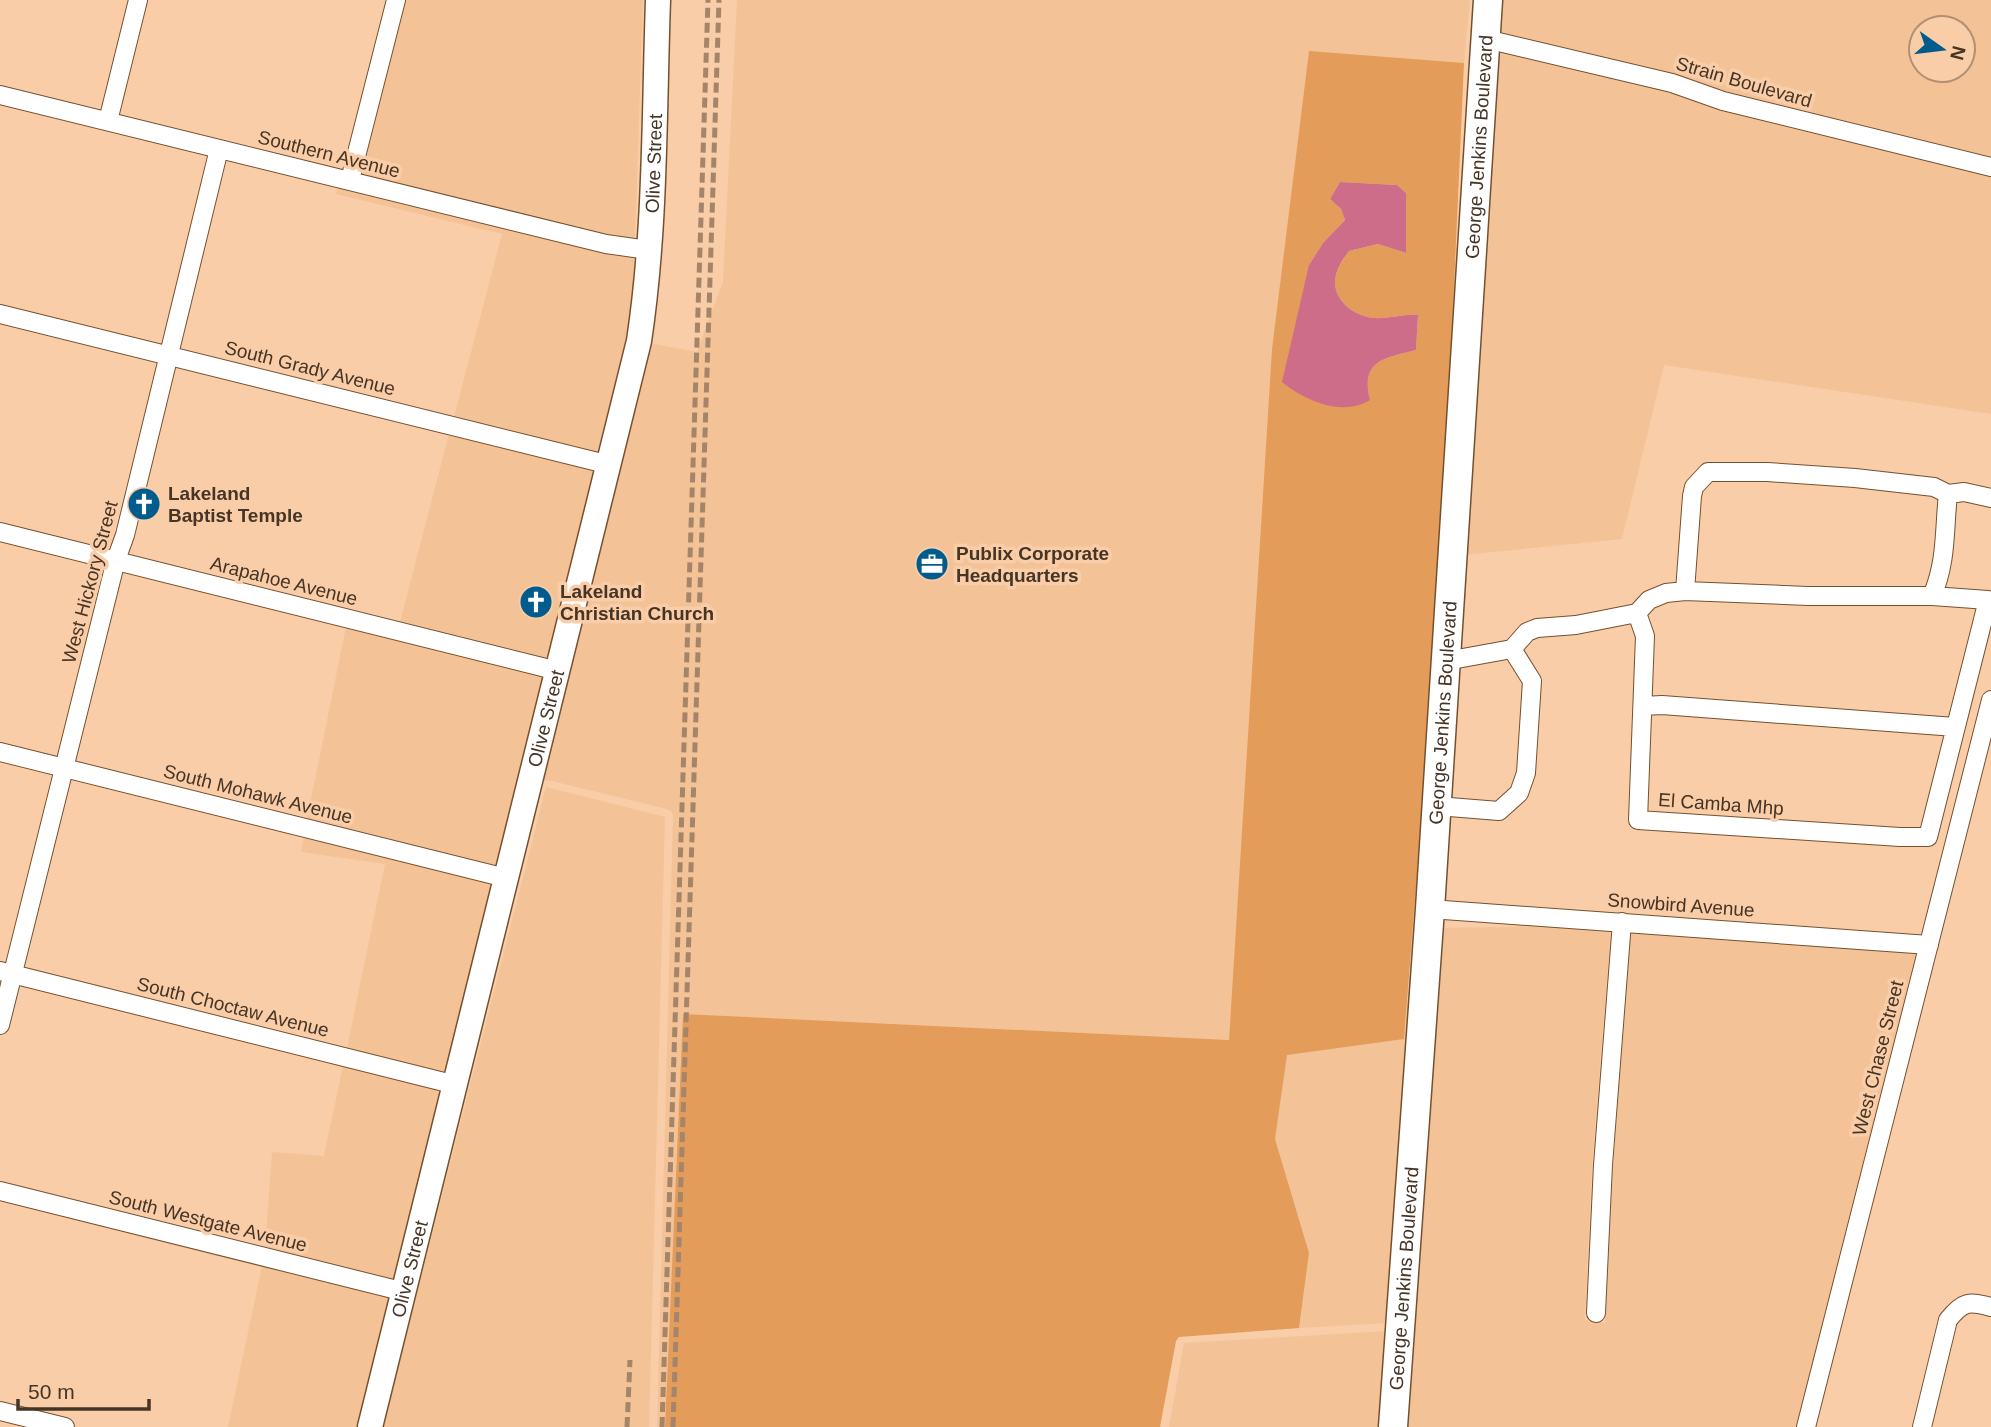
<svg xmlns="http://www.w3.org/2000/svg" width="1991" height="1427" font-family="Helvetica,sans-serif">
<rect width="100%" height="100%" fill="#f9cda7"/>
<path fill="#f4c297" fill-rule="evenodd" d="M406,0H643L635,239L608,235L362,174Z
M737,0H1470L1464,63L1309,52L1272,349L1229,1040L683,1014L665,1427H657L673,817L672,812L667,809L548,780L541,781L649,343L697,352L723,282Z
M1499,0H1991V157L1726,92L1674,75L1497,33ZM1921,28H1963V70H1921Z
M1495,51L1669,92L1721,110L1991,176V414L1664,365L1622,539L1463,555Z
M338,187L604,253L634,257L632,314L602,454L454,417L502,234L336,194Z
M449,434L597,472L550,660L400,622Z
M346,627L546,677L499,866L307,819Z
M546,787L665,817L649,1427H383Z
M304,837L494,884L448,1074L347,1048L385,864L301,852Z
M1548,926L1611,930L1592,1163L1585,1320L1605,1323L1613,1166L1631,932L1916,953L1796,1427H1404L1439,928Z
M1414,928L1418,929L1387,1323L1299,1328L1309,1253L1275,1139L1287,1054L1404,1039Z
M343,1066L444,1091L397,1281L265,1248L272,1152L324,1156Z
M262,1266L393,1299L360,1427H228Z
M1388,1331L1381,1427H1169L1184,1343Z"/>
<path fill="#e39c5a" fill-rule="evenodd" d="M1309,51L1464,63L1442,557L1404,1039L1287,1055L1275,1139L1309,1253L1299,1328L1179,1337L1176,1341L1160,1427H665L683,1014L1229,1040L1272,349ZM1340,182L1397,185L1406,193V253L1378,244L1349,251C1344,259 1338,266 1336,275C1330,298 1353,316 1374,318C1389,319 1403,314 1418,315L1416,350C1385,358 1360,360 1370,400L1309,265L1323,243L1345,220L1341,209L1330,199Z"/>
<path fill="#ce6d8a" d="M1340,182L1397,185L1406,193V253L1378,244L1349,251C1344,258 1338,266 1336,275C1330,298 1353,316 1374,318C1389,319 1403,314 1418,315L1416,350C1385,358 1360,360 1370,400C1343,417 1305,401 1282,382L1309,265L1323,243L1345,220L1341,209L1330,199Z"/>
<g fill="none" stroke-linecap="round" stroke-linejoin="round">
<defs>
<path id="street" d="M1486,39L1672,83L1723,101L1991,167
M0,95L606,244L648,250
M108,121L138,0
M350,180L396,0
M0,314L610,465
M0,532L558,671
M1685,591L1692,496L1694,487L1708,472H1767L1855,478L1934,487L1948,494L1964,492L1991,498
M1932,596C1947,561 1944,530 1948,494
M1446,661L1512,649L1527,632L1537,628L1576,625L1637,613L1649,600L1666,593L1685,591L1808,596H1932L1988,600L1928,837H1900L1638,820L1645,636L1637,613
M1643,706L1662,705L1955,727
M0,752L506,878
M1437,806L1499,811L1519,793L1526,773L1532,681L1512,649
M1430,909L1929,945
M0,971L456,1085
M0,1025L116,560L125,535L219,149
M0,1191L405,1292
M1596,1313L1603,1165L1622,922
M0,1411L65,1427
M1806,1427L1991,700
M1922,1427L1948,1320C1963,1301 1969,1301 1991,1307"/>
<g id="secondary">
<path id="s1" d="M370,1427L639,341C656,229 654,113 658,0"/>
</g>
<g id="primary">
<path id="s2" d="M1393,1427L1430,909L1488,0"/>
</g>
</defs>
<use href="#street" stroke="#76502e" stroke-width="20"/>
<use href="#secondary" stroke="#76502e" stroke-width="27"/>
<use href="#primary" stroke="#76502e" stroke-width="31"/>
<use href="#street" stroke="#fff" stroke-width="18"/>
<use href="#secondary" stroke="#fff" stroke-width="24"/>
<use href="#primary" stroke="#fff" stroke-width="28"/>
<path stroke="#a5856a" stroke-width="5" stroke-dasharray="10 5" stroke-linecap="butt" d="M627,1427L630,1360
M662,1427L708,0
M673,1427L719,0"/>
</g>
<defs>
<symbol id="church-disc" viewBox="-11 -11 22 22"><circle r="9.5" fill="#015b8c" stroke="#f9cda7"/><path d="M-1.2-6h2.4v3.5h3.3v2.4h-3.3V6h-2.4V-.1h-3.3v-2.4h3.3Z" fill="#fff"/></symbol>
<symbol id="office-disc" viewBox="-11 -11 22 22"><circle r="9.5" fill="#015b8c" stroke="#f9cda7"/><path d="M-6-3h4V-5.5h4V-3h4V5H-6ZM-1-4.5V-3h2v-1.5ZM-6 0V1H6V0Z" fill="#fff"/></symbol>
</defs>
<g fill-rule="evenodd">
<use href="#church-disc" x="125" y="485" width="38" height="38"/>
<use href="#office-disc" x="913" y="545" width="38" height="38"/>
<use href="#church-disc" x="517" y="583" width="38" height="38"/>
</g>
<g text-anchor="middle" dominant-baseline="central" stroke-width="7" stroke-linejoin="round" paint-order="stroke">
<g font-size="19" fill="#463425" stroke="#f9cda7">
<text transform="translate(1744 82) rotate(16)">Strain Boulevard</text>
<text stroke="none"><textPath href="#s2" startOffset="1283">George Jenkins Boulevard</textPath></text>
<text transform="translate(329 154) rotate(14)">Southern Avenue</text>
<text stroke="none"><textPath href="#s1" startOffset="1297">Olive Street</textPath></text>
<text transform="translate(310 368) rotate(14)">South Grady Avenue</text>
<text transform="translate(284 581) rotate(14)">Arapahoe Avenue</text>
<text transform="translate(90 582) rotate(-75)">West Hickory Street</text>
<text stroke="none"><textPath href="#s2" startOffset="716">George Jenkins Boulevard</textPath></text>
<text stroke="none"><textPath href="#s1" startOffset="730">Olive Street</textPath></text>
<text transform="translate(258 794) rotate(14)">South Mohawk Avenue</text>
<text transform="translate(1721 804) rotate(4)">El Camba Mhp</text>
<text transform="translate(1681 905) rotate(4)">Snowbird Avenue</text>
<text transform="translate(233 1007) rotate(14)">South Choctaw Avenue</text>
<text transform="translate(1878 1058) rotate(-76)">West Chase Street</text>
<text transform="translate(208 1221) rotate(14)">South Westgate Avenue</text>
<text stroke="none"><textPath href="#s1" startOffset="163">Olive Street</textPath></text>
<text stroke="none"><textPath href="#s2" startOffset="149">George Jenkins Boulevard</textPath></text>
</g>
<g font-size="19" font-weight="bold" fill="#463425" stroke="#f9cda7" text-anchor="start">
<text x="168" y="493">Lakeland<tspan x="168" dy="22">Baptist Temple</tspan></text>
<text x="956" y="553">Publix Corporate<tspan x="956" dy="22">Headquarters</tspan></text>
<text x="560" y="591">Lakeland<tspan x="560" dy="22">Christian Church</tspan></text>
</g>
</g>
<g transform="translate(1942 49) rotate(104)"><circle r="33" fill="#f9cda7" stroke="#b19073" stroke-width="2"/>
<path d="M0-5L12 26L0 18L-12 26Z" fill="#015b8c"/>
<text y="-10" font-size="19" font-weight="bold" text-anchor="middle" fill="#463425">N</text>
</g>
<path d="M18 1399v10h131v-10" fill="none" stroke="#463425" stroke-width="3.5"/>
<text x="28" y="1399" font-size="21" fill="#463425" stroke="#f9cda7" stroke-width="5" paint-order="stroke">50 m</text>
</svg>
